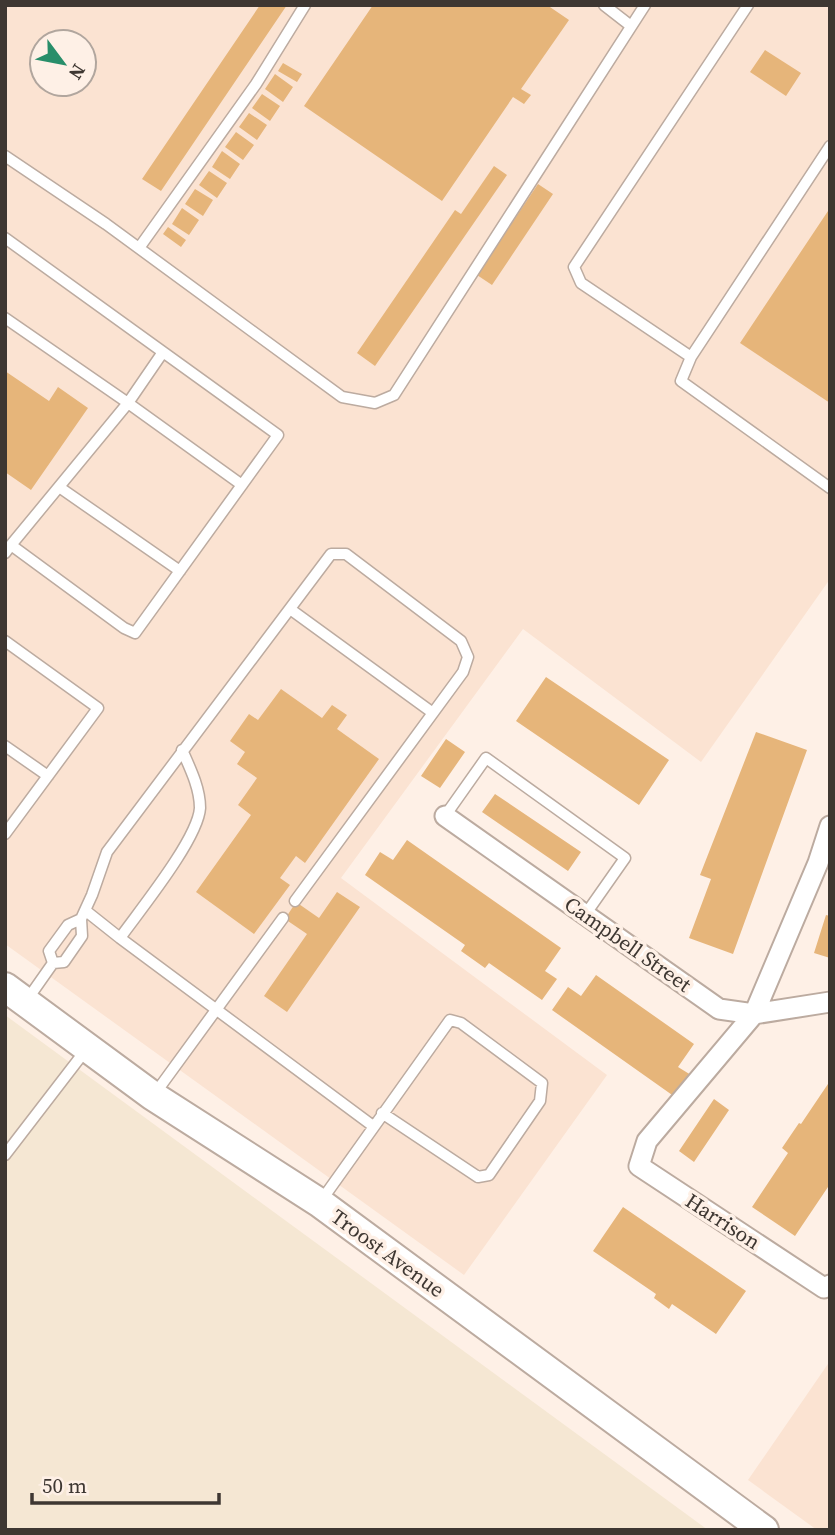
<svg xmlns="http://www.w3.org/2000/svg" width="835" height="1535" font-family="'Source Serif 4',serif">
<rect width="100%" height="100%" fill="#fef0e6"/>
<path fill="#fbe3d2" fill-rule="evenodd" d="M5,5H830V579L701,762L523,629L341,878L607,1075L464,1275L5,944ZM42,42H84V84H42Z
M830,1361V1530H817L748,1480Z"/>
<path fill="#f5e7d3" d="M5,1015L708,1530H5Z"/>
<path fill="#e6b57a" d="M260,5H287L161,191L142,179Z
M373,5H547L569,20L521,89L531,95L524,104L513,97L442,201L304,106Z
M765,50L801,73L786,96L750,72Z
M283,63L302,74L297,82L278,71Z
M275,74L293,87L283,102L265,89Z
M262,94L280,106L270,121L252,108Z
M249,113L267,125L257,140L239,127Z
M236,132L254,145L243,160L225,147Z
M222,151L240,164L230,179L212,167Z
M494,166L507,175L375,366L357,353L455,210L461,214Z
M209,171L227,183L217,198L199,185Z
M538,184L553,194L492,285L477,275Z
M195,189L213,200L203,216L185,204Z
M182,208L199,220L189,235L172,224Z
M830,208V403L740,343Z
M168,227L186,240L181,247L163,234Z
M5,371L49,401L58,387L88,408L31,490L5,472Z
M546,677L669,760L639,805L516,721Z
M281,689L322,718L332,705L347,715L337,729L379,759L305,863L296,856L280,878L290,885L254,934L196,892L251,815L238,805L257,778L237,764L245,752L230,741L249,714L258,720Z
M756,732L807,750L733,954L689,938L711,879L700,875Z
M446,739L465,752L440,788L421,776Z
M495,794L581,852L568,871L482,812Z
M407,840L561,948L545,971L557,979L542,1000L489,963L485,968L461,951L465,945L365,875L380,852L393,860Z
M337,892L360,907L287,1012L264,996L307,934L285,919L296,902L319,918Z
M826,915L830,916V958L814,953Z
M596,975L694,1044L678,1067L691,1075L675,1097L552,1010L568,987L581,996Z
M830,1081V1184L795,1236L752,1207L788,1153L782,1148L799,1123L801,1124Z
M714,1099L729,1110L694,1162L679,1151Z
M623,1207L746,1291L716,1334L672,1304L669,1309L654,1298L656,1294L593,1251Z"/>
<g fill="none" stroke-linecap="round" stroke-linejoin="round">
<defs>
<path id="service" d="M604,5L631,26
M748,5L574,267L581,283L691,357L830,146
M5,156L106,224L342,397L375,403L394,395L645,5
M5,238L278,435L135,633L124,628L11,545L5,553
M139,248L256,84L305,5
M5,318L128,403L11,545
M163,352L128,403L242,485
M691,357L681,381L830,488
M59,487L180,571
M290,609L433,713
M5,641L98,708L5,834
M5,746L48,776
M182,750C190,768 200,788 200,808C198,839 140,910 120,938L373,1126
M445,816L486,758L625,858L585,915
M86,911L120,938
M53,963L64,962L82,936L81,919L92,895L107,852L331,554H346L461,641L468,657L463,672L295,901
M53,963L49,951L68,925L81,919
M27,1000L53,963
M154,1095L283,918
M5,1155L85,1051
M321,1201L450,1020L461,1023L542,1083L540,1101L489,1175L478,1177L382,1113"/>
<path id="minor" d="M445,816L719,1009L754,1014L830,1002
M830,826L818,863L754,1014L647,1141L639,1166L824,1288L830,1285"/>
<path id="secondary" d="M5,987L153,1096L320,1203L764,1530"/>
</defs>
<use href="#service" stroke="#bcaba0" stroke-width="13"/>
<use href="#minor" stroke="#bcaba0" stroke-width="23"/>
<use href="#secondary" stroke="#bcaba0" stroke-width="32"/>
<use href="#service" stroke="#fff" stroke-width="10"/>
<use href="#minor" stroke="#fff" stroke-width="19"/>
<use href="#secondary" stroke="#fff" stroke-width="28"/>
</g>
<g text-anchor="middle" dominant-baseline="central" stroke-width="7" stroke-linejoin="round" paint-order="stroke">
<g font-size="21" fill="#3e3732" stroke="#fef0e6">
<text transform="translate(628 944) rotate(35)">Campbell Street</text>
<text transform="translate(723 1221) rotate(33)">Harrison</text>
<text transform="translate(388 1253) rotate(36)">Troost Avenue</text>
</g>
</g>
<rect width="835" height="1535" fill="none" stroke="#3e3732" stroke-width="14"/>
<g transform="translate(63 63) rotate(122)"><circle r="33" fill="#fef0e6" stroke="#b1a69e" stroke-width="2"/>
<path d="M0-5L12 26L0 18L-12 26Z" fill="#288e6a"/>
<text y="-10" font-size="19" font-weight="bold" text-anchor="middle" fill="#3e3732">N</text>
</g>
<path d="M32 1493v10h187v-10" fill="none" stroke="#3e3732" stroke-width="3.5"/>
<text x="42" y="1493" font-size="21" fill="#3e3732" stroke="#fef0e6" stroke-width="5" paint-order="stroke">50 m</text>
</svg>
